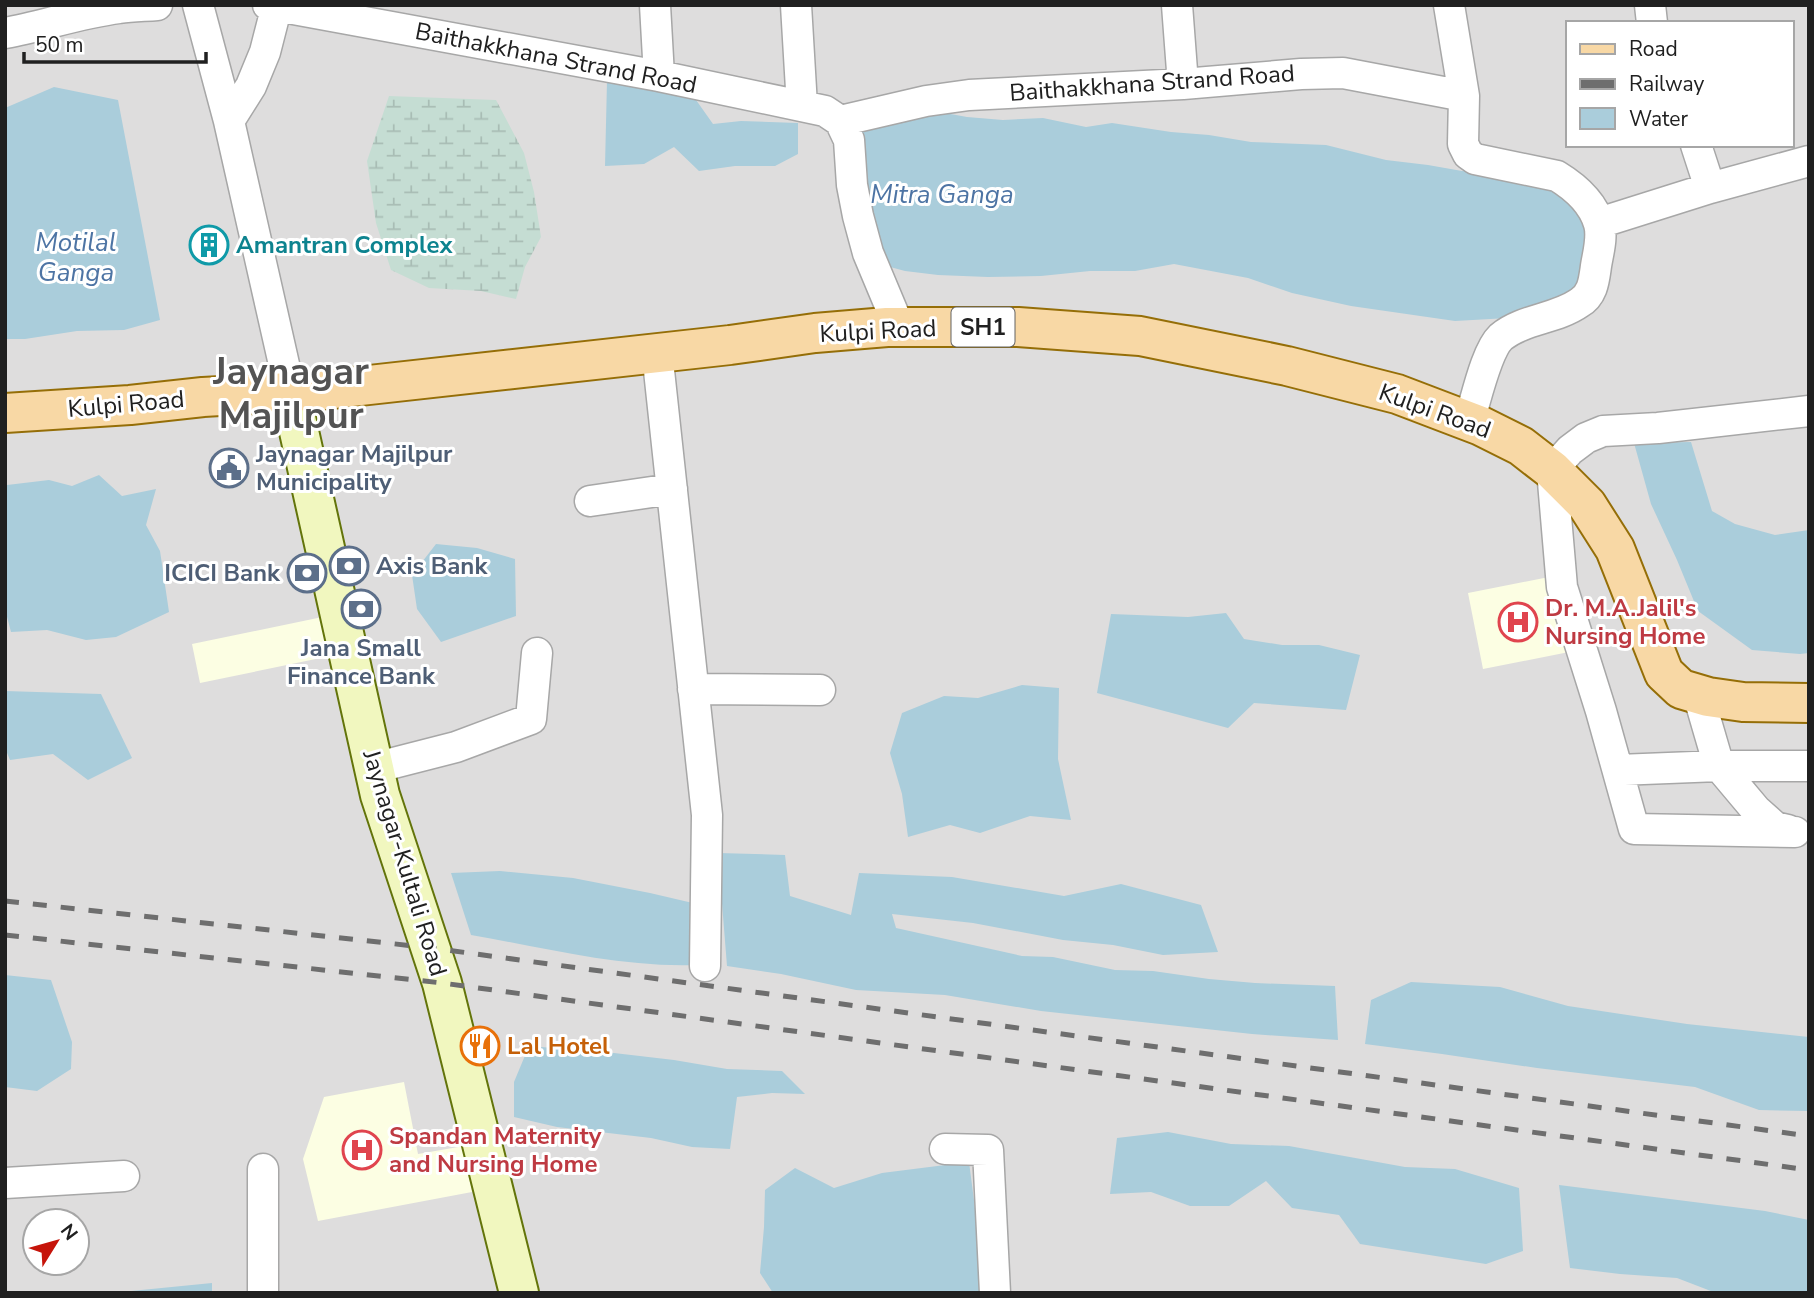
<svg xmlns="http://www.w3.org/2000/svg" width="1814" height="1298" font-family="'Nunito Sans',sans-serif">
<defs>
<pattern id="wetland-marsh" width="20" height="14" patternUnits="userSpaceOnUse" patternTransform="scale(1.75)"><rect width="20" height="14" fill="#c5ddd3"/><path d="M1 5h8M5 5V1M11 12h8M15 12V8" fill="none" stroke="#a9bdb5"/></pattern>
</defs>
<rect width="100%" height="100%" fill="#f0eee7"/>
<path fill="#dedddd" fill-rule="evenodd" d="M5,5H1809V1293H5ZM1567,23H1791V145H1567ZM35,1221H77V1263H35Z"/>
<path fill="#fcfee3" d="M1554,576L1569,652L1483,669L1468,593Z
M332,615L340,654L200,683L192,644Z
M404,1082L418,1154L464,1146L472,1192L318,1221L303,1159L324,1097Z"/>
<path fill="url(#wetland-marsh)" d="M389,96L496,100L524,153L534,192L541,237L525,267L516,299L481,291L429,288L391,270L376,223L367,161Z"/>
<path fill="#aacddb" d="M607,81L689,90L713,124L741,121L798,123V154L775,166H735L699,171L674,147L644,164L605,166Z
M54,87L118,100L160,320L124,330L77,331L25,339H5V108Z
M918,108L967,117L1003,120L1043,118L1086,127L1112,123L1171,132L1209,135L1251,142L1326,145L1386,160L1428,165L1462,171L1521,173L1574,202L1591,237L1577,286L1553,310L1527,317L1455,321L1351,306L1292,293L1248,278L1174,264L1135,271H1090L1041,276L988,277L938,275L905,271L879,264L857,130Z
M1691,442L1712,511L1735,524L1775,535L1809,530V653L1800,654L1752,650L1698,611L1677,560L1651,504L1634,443Z
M99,475L122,496L156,489L146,525L160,551L169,612L116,637L86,640L47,630L11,632L5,609V488L7,485L49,480L72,486Z
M436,544L477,548L515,559L516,616L441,642L417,609L412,575Z
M1226,613L1244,639L1282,645H1319L1360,655L1346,710L1254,703L1228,728L1097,693L1111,614L1188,617Z
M1022,685L1059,688L1058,759L1071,820L1030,816L980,833L950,825L908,837L902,794L890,753L902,713L944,696L978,698Z
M5,691L101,694L132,758L88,780L53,754L10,760L5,748Z
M718,853L785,855L790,896L851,915L859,873L952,877L1064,896L1121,884L1201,905L1218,952L1163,955L1113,945L1063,940L973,923L892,914L896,928L1022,956L1053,957L1115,970L1153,971L1209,979L1255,983L1335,986L1338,1040L1252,1034L1041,1011L945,995L856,990L781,974L727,966Z
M500,871L573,878L650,893L697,904L698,965C621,968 546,948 471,935L451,873Z
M5,975L51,980L72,1042L71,1069L37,1091L5,1087Z
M1411,982L1500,987L1568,1006L1687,1024L1809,1037V1111L1759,1110L1695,1087L1537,1068L1442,1054L1365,1044L1371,1000Z
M529,1046L614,1053L674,1060L727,1069L782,1071L805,1094L772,1093L737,1097L730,1149L692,1147L651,1138L557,1127L514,1117V1082Z
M1168,1132L1231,1144L1289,1146L1405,1167L1455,1169L1519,1188L1523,1251L1486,1264L1360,1244L1339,1215L1292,1208L1266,1181L1229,1206H1190L1151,1192L1110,1194L1117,1138Z
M969,1162L982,1262L981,1293H773L760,1273L764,1227L765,1190L795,1168L834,1188L882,1173Z
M1559,1185L1765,1211L1809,1220V1293H1716L1677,1278L1620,1274L1570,1268Z
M212,1283V1293H111Z"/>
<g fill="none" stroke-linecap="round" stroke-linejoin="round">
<defs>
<path id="street" d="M198,5L229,121L290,391
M268,5L277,6L659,76L825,111L840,121L849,140L852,185L858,216L868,253L899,327
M655,5L659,76
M796,5L802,106
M1177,5L1183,84
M1449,5L1464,96L1463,144L1468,154L1475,159L1557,176C1575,187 1593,203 1599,224C1603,237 1598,253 1596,266C1594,280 1593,295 1579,303C1556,319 1523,319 1501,337C1486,351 1476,400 1469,421
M1650,5L1652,23
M5,33C43,26 80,13 119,8C131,6 145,6 157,5
M229,121L251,86L265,52L277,5
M840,121L926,101L969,95L1183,84L1301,74L1343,73L1464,96
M1696,145L1710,188
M1599,223L1710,188L1809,161
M657,352L707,815L705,966
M590,501L672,489
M693,689L820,690
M1698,694L1719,766L1756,810L1775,827L1788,830
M374,768L456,747L531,719L537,653
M1618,770L1719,766H1809
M1795,832L1634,829L1601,711L1562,587L1552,470L1570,450L1586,438L1603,431L1658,428L1809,411
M945,1149L988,1150L995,1293
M263,1169V1293
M5,1183L124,1176"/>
<path id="secondary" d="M290,391L380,795L442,983L519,1293"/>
<path id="primary" d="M5,413L130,405L203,397L324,390L730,345L815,333L887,327H1018L1140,336L1287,366L1397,394L1481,426L1521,446L1552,470L1587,505L1615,549L1664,673L1681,689L1708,697L1743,702L1809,703"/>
</defs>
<use href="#street" stroke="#a7a7a7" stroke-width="33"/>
<use href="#secondary" stroke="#63740a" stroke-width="42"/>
<use href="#primary" stroke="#956e07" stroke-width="42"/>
<use href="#street" stroke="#fff" stroke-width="30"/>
<use href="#secondary" stroke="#f1f7bf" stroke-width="38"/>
<use href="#primary" stroke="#f8d8a5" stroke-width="38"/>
<path stroke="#6e6e6e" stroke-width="5" stroke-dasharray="14 14" stroke-linecap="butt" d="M5,901L432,948L1809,1136
M5,935L442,983L1809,1170"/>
</g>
<defs>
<symbol id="building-ring" viewBox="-11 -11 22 22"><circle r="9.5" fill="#fff" stroke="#0f9aa8" stroke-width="1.5"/><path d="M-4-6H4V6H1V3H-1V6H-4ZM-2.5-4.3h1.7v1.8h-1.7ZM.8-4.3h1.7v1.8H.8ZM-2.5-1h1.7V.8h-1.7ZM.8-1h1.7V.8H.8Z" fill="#0f9aa8"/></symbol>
<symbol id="civic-ring" viewBox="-11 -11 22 22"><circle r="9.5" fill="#fff" stroke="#5c6f8a" stroke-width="1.5"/><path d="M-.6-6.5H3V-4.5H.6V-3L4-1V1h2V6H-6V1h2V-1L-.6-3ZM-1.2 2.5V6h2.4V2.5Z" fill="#5c6f8a"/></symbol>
<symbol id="bank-ring" viewBox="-11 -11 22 22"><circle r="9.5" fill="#fff" stroke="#5c6f8a" stroke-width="1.5"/><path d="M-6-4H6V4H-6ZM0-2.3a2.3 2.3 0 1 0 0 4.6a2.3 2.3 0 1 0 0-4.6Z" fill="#5c6f8a"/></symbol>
<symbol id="hospital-ring" viewBox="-11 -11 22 22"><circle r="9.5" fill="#fff" stroke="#e0444e" stroke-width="1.5"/><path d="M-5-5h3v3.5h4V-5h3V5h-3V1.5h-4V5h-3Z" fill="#e0444e"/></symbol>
<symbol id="restaurant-ring" viewBox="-11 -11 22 22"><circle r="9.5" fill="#fff" stroke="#e8710a" stroke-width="1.5"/><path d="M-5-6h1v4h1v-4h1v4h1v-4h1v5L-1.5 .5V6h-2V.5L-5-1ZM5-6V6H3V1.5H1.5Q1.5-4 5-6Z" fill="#e8710a"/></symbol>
</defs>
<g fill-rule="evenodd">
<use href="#building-ring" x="187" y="223" width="44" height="44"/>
<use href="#civic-ring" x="207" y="446" width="44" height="44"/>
<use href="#bank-ring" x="327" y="544" width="44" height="44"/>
<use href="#bank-ring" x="285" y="551" width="44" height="44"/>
<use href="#bank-ring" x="339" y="587" width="44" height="44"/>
<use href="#hospital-ring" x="1496" y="600" width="44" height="44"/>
<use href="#restaurant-ring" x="458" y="1024" width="44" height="44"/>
<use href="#hospital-ring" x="340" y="1128" width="44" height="44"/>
</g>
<g text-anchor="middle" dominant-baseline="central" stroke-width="6" stroke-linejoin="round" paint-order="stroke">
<rect fill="#fff" stroke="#636363" stroke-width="2" x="951.5" y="307.5" width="63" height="39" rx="5"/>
<g font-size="23" font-weight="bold" fill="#202020">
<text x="983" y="327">SH1</text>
</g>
<g font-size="24" fill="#202020" stroke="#fff">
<text transform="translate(556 58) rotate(11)">Baithakkhana Strand Road</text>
<text transform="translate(1152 83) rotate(-4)">Baithakkhana Strand Road</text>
<text transform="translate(878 331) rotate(-3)">Kulpi Road</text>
<text transform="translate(126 404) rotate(-5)">Kulpi Road</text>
<text transform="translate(1435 411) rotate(20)">Kulpi Road</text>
<text transform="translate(405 863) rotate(73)">Jaynagar-Kultali Road</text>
</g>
<g font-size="24" font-weight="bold" fill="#0d838f" stroke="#fff" text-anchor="start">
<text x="236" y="245">Amantran Complex</text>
</g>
<g font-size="24" font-weight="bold" fill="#4e5e75" stroke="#fff" text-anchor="start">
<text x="256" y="454">Jaynagar Majilpur<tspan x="256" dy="28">Municipality</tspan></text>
<text x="376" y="566">Axis Bank</text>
<text x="280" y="573" text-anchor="end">ICICI Bank</text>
<text x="361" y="648" text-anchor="middle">Jana Small<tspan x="361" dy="28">Finance Bank</tspan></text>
</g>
<g font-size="24" font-weight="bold" fill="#be3a42" stroke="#fff" text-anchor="start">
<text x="1545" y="608">Dr. M.A.Jalil's<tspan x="1545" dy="28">Nursing Home</tspan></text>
<text x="389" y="1136">Spandan Maternity<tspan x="389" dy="28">and Nursing Home</tspan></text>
</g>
<g font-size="24" font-weight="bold" fill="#c56008" stroke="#fff" text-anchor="start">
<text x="507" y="1046">Lal Hotel</text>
</g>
<g font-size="26" font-style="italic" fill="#4d74a4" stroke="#fff">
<text x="942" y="194">Mitra Ganga</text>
<text x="76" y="242">Motilal<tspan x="76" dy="30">Ganga</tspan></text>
</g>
<g font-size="38" font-weight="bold" fill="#535353" stroke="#fff">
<text x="291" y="371">Jaynagar<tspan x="291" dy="44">Majilpur</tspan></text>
</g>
</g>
<rect width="1814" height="1298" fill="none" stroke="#202020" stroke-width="14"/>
<rect x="1566" y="21" width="228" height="126" fill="#ffffff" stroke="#a6a6a6" stroke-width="2"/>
<rect x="1580" y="44" width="35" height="10" fill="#f8d8a5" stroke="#a6a6a6" stroke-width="2"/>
<text x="1629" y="56" font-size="21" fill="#202020">Road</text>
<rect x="1580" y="79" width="35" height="10" fill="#6e6e6e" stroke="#a6a6a6" stroke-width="2"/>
<text x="1629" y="91" font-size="21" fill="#202020">Railway</text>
<rect x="1580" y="108" width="35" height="21" fill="#aacddb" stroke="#a6a6a6" stroke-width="2"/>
<text x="1629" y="126" font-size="21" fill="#202020">Water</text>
<g transform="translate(56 1242) rotate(53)"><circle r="33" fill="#ffffff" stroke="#a6a6a6" stroke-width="2"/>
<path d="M0-5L12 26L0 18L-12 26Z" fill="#c6140a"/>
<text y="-10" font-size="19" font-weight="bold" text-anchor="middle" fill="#202020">N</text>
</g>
<path d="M24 52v10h182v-10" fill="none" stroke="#202020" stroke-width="3.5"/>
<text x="35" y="52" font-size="21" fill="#202020" stroke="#ffffff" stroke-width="5" paint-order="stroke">50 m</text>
</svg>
